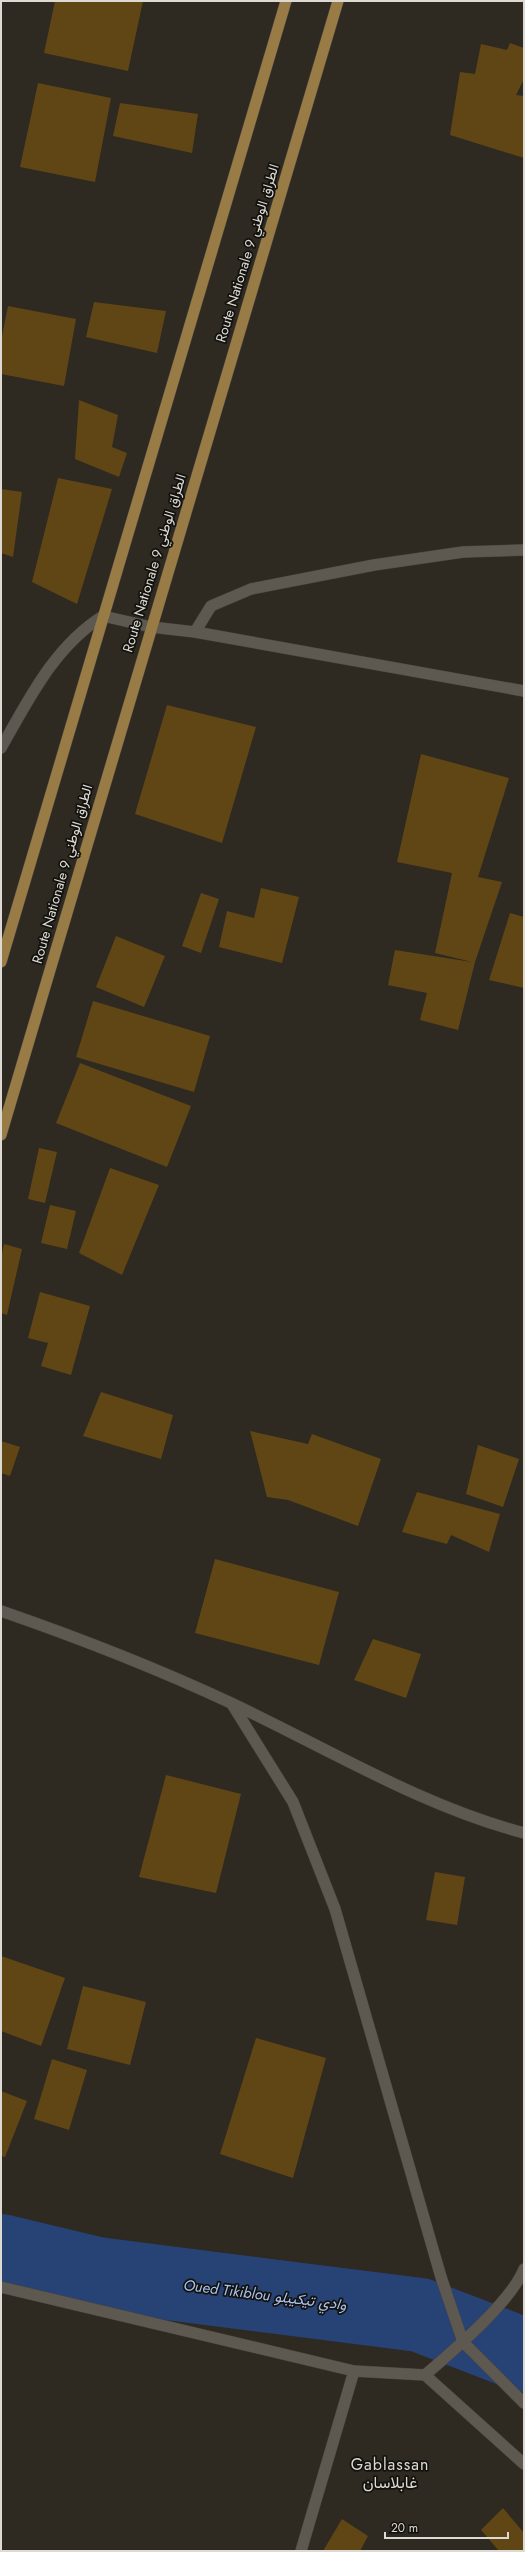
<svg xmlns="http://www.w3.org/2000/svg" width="525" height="2552" font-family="Jost,Vazirmatn,sans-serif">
<rect width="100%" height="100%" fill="#2e2921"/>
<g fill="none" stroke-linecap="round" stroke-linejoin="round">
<path stroke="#274274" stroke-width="74" d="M1,2251L97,2274L420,2315L524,2355"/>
</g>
<path fill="#604615" d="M55,1H143L128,71L44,53Z
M510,43L524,48V79L516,95L524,96V158L450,135L460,72L475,74L481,44L507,50Z
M38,83L111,98L95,182L20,167Z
M120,103L198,114L192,153L113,136Z
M94,302L166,311L157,353L86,337Z
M8,306L76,319L64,386L1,374V341Z
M79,400L118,415L112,447L127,453L119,477L75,459Z
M58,478L112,489L77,604L32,582Z
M1,489L22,492L13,557L1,553Z
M167,705L256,727L222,843L135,814Z
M421,754L509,778L478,877L502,882L475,962L458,1030L420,1020L427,993L388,985L395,950L472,962L435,953L452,873L397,862Z
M261,888L299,897L282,963L219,947L227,911L254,918Z
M201,893L219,899L201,953L182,946Z
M510,913L524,917V988L489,980Z
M116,936L165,956L144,1007L96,987Z
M93,1001L210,1036L194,1092L76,1057Z
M80,1063L191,1106L167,1167L56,1123Z
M39,1148L57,1152L45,1203L28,1199Z
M110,1168L159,1185L122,1275L79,1253Z
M50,1205L76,1211L67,1249L41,1243Z
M4,1244L22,1249L7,1315L1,1313V1258Z
M40,1292L90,1306L71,1375L41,1366L48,1343L28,1338Z
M101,1392L173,1415L161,1459L83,1436Z
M250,1431L308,1444L312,1434L381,1459L358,1526L288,1500L267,1497Z
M1,1441L20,1447L10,1476L1,1473Z
M478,1445L519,1459L503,1507L466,1494Z
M417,1492L500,1514L489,1552L451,1535L447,1544L402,1532Z
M215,1559L339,1592L319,1665L195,1633Z
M373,1639L421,1654L406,1698L354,1680Z
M166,1775L241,1794L216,1893L139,1877Z
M435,1872L465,1877L457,1925L426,1920Z
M1,1956L65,1978L41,2046L1,2031Z
M83,1986L146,2002L130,2065L67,2049Z
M256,2038L326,2058L293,2178L220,2154Z
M52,2059L87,2070L69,2130L34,2119Z
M1,2091L27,2101L5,2157L1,2156Z
M503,2508L524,2533V2551H499L481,2530Z
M342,2519L368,2536L360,2551H323Z"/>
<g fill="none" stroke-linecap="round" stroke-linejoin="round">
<defs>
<path id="minor" d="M195,632L211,606L251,589L374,565L463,552L524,550
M1,748C29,699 54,647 103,616L151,627L195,632L524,691
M1,1611C79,1638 156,1668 231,1703C327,1748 421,1806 524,1833
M232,1704L293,1802L335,1909L441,2277L463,2342L524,2403
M1,2287L354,2371L425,2375L524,2464
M425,2375C454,2350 510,2303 524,2269
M301,2551L354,2371"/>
<path id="primary" d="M1,962L286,1
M1,1135L338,1"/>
</defs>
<use href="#minor" stroke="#4a453f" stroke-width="12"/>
<use href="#primary" stroke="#4a453f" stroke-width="12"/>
<use href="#minor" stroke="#5e5950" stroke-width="11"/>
<use href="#primary" stroke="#987b45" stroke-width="11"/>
</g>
<g text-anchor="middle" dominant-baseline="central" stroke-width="3.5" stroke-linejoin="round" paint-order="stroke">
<g font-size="14" fill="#dddad4" stroke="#14120e">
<text transform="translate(247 253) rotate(-73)">Route Nationale الطراق الوطني 9</text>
<text transform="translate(154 563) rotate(-73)">Route Nationale الطراق الوطني 9</text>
<text transform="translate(62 874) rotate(-74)">Route Nationale الطراق الوطني 9</text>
</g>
<g font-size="15" font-style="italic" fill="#a8c3f2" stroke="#14120e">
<text transform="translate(265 2295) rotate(7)">Oued Tikiblou وادي تيكيبلو</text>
</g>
<g font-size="16" letter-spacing="1" fill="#dddad4" stroke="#14120e">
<text x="390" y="2464">Gablassan<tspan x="390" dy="18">غابلاسان</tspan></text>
</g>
</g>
<rect width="525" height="2552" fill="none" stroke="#dddad4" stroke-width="4"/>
<path d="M385 2532v6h123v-6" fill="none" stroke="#dddad4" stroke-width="2"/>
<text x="391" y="2532" font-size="12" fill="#dddad4" stroke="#14120e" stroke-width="3" paint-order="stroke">20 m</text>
</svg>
